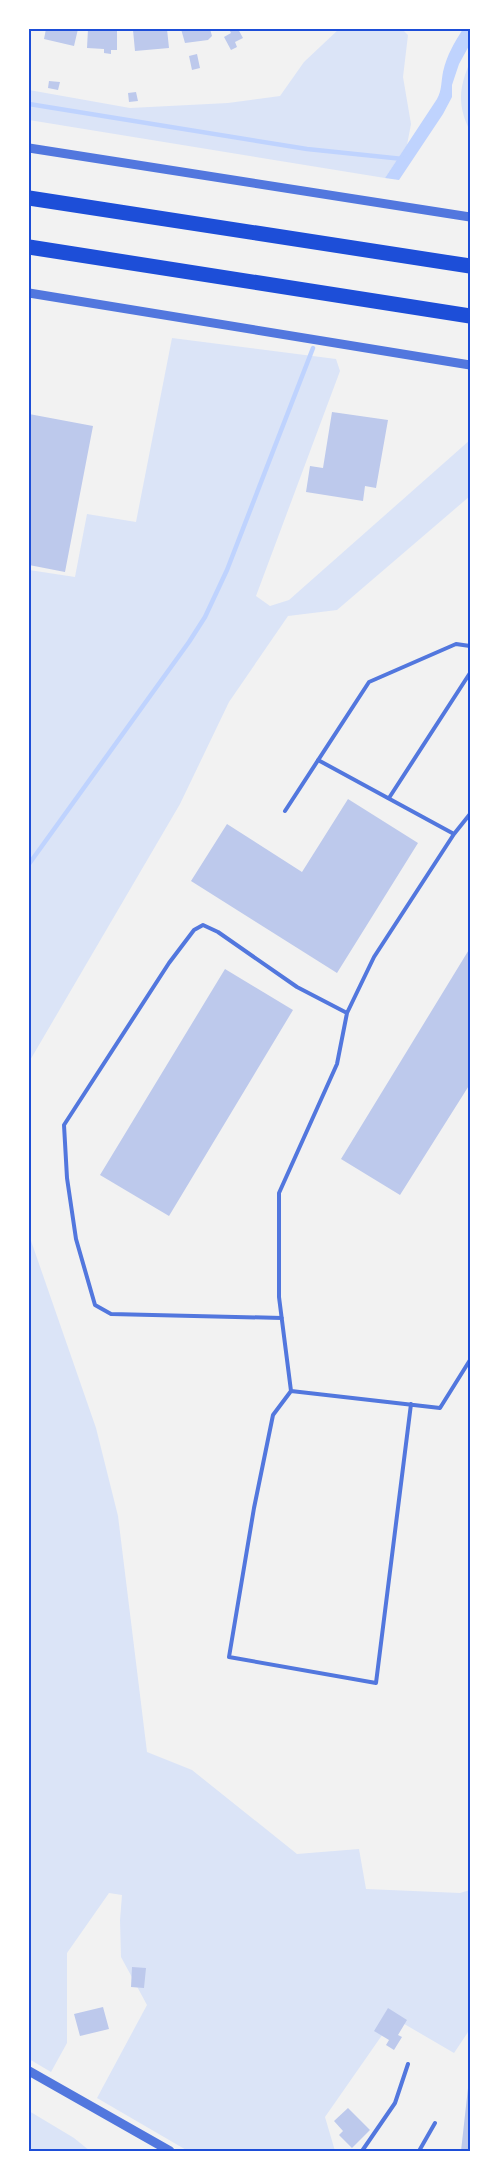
<svg xmlns="http://www.w3.org/2000/svg" width="499" height="2180" font-family="'DM Sans',sans-serif">
<rect width="100%" height="100%" fill="#f2f2f2"/>
<path fill="#dbe4f7" d="M339,29H402L408,35L403,77L411,124L407,145L385,178L29,120V90L130,108L228,103L280,96L304,62Z
M470,62V131C457,105 459,88 470,62Z
M172,338L336,359L340,371L256,596L270,606L289,600L470,440V496L337,610L288,616L229,702L180,804L29,1062V570L75,577L87,514L136,522Z
M29,1235L96,1428L118,1516L147,1752L192,1770L297,1854L359,1849L366,1889L460,1893L470,1890V2029L454,2053L394,2018L325,2117L335,2151H188L97,2098L147,2005L121,1957L120,1920L122,1895L109,1893L67,1953V2043L51,2072L29,2059Z
M29,2111L74,2138L90,2151H29Z"/>
<path fill="#bfd3fe" d="M463,29H470V44L459,64L452,85V97L443,114L399,180L385,178L437,99C442,90 441,82 443,72C447,55 454,43 463,29Z"/>
<g fill="none" stroke-linecap="round" stroke-linejoin="round">
<path stroke="#bfd3fe" stroke-width="4.5" d="M29,104L307,149L403,159
M29,864L189,642L205,617L227,570L313,348"/>
</g>
<path fill="#bdc9ec" d="M46,29H78L74,46L44,39Z
M88,29H117V50H111V54L104,53V49L87,48Z
M147,29H167L169,48L135,51L133,30Z
M181,29H210L212,36L208,40L185,43Z
M229,29H238L243,38L235,42L237,47L231,50L224,37L231,33Z
M197,54L200,68L192,70L189,56Z
M49,81L60,82L58,90L48,88Z
M136,92L138,101L129,102L128,93Z
M332,412L388,420L376,488L365,486L363,501L306,492L310,466L323,468Z
M29,414L93,426L65,572L29,565Z
M348,799L418,843L337,973L191,881L227,824L302,872Z
M470,948V1084L400,1195L341,1159Z
M225,969L293,1010L169,1216L100,1175Z
M132,1967L146,1968L144,1988L131,1987Z
M103,2007L109,2029L80,2036L74,2014Z
M388,2008L407,2020L398,2035L402,2037L394,2050L386,2045L389,2040L374,2031Z
M469,2079L470,2151H461Z
M348,2108L370,2130L352,2148L339,2135L343,2131L334,2121Z"/>
<g fill="none" stroke-linecap="round" stroke-linejoin="round">
<path stroke="#5277de" stroke-width="4" d="M318,760L454,834
M389,798L470,673
M285,811L369,682L456,644L470,646
M470,814L454,834L374,957L347,1013L337,1064L279,1193V1297L291,1391L440,1408L470,1360
M282,1318L111,1314L95,1305L76,1239L67,1178L64,1125L169,963L194,930L203,925L218,932L297,987L347,1013
M291,1391L273,1415L254,1508L229,1657L376,1683L411,1404
M362,2151L395,2103L408,2064
M419,2151L435,2123"/>
<path stroke="#5277de" stroke-width="9" d="M29,148L470,217
M29,293L470,365
M29,2071L170,2151"/>
<path stroke="#1d4ed8" stroke-width="15" d="M29,198L470,266
M29,247L470,316"/>
</g>
<rect width="499" height="2180" fill="none" stroke="#ffffff" stroke-width="60"/>
<rect x="30" y="30" width="439" height="2120" fill="none" stroke="#1d4ed8" stroke-width="2"/>
</svg>
